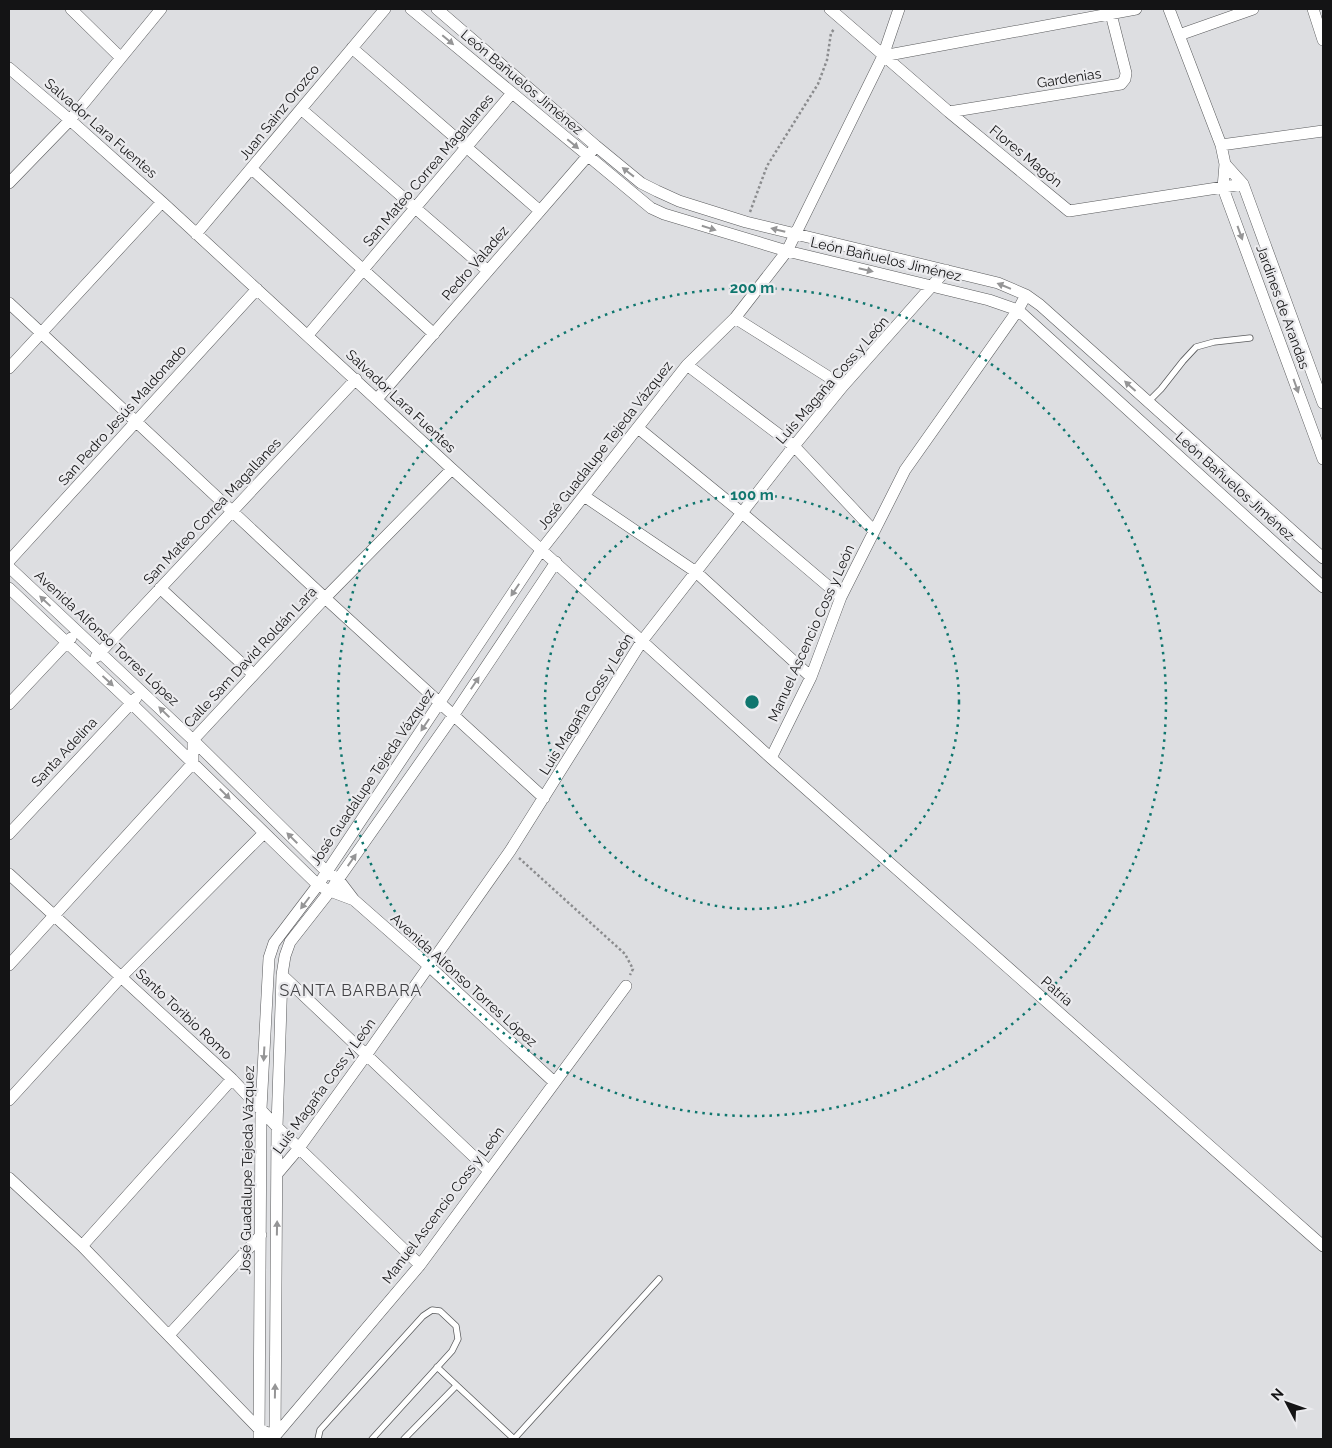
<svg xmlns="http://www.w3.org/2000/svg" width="1332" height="1448" font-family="Raleway,sans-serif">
<rect width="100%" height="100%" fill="#dddee1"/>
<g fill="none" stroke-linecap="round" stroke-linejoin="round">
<defs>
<path id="lane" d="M1148,402L1161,389L1183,361L1196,347L1214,342L1250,338
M437,1367L514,1439
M318,1439L320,1430L423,1316L432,1310L440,1311L456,1326L458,1339L452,1351L372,1439
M404,1439L456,1386
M514,1439L659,1279"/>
<path id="street" d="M71,9L120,57
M411,9L651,208L664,214L787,251L989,300L1018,310L1323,587
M437,9L596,146L641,183L657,191L679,201L746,222L998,283L1026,295L1040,305L1323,558
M830,9L949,112L1069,211L1243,184
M1169,9L1221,145L1225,164L1223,188L1323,459
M1313,9L1323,40
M1179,35L1253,9
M352,48L540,211
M883,56L1136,9
M9,68L70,120L162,202L452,469L771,758L1323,1246
M301,109L488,271
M949,112L1121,84L1125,79L1126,73L1111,14
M1221,145L1323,131
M1225,164L1243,184L1323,403
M252,169L434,334
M9,183L70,120L161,9
M196,234L385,9
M9,303L325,598L544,798
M735,318L843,386
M308,335L512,93
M687,365L794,446L874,531
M9,368L162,202
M377,399L592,151
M638,428L742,513L841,597
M584,496L696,572L811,677
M9,561L257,289
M9,567L193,740L327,872L338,879L354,900L429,966L554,1082
M9,588L131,703L318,885L330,891L354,900
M160,588L253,674
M96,657L356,379
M9,704L71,638
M771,758L811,677L841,597L905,470L1018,310L1026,295
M9,834L136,698
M9,874L232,1079L277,1127L420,1265
M9,965L193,763V740L325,598L452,469
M282,975L489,1171
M9,1100L121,977L264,833
M277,1174L299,1148L367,1054L510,851L642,641L794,446L843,386L946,270
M9,1178L82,1246L259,1429L275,1436L420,1265L626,986
M82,1246L232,1079
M169,1335L261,1235
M259,1439L261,1109L269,958L274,943L318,885L542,549L687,365L735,318L787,251L883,56L899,9
M275,1439L277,1127L282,975L285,956L290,942L330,891L453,716L556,562"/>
</defs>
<use href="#lane" stroke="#5a5b5d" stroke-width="7"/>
<use href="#street" stroke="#5a5b5d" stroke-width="12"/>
<path stroke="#8b8c8e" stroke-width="2.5" stroke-dasharray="2.5 2.5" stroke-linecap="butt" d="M750,212L767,166L818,84L827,60L831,33L835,28
M519,858L625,954L633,969L630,975"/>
<use href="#lane" stroke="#fff" stroke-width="5.5"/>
<use href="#street" stroke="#fff" stroke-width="11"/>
</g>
<defs><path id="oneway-solid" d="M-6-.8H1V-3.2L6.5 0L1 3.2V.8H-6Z" transform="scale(1.25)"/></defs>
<g fill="#959596">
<use href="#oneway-solid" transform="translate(448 40) rotate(40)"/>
<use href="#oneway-solid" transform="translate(573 144) rotate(40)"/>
<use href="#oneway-solid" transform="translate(628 172) rotate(-142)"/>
<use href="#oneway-solid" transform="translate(709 228) rotate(17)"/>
<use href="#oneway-solid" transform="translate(778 230) rotate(-166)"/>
<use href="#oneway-solid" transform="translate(1240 233) rotate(70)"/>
<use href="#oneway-solid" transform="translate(866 270) rotate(13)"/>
<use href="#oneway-solid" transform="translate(1004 286) rotate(-158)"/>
<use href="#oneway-solid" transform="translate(1130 386) rotate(-138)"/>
<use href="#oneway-solid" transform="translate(1296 386) rotate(70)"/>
<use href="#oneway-solid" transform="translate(515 590) rotate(124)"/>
<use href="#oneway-solid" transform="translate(45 601) rotate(-137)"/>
<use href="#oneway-solid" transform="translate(108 681) rotate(43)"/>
<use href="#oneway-solid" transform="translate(475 683) rotate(-56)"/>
<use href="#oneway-solid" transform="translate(164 712) rotate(-136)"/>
<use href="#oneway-solid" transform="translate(425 725) rotate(124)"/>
<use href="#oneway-solid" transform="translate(225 794) rotate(45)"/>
<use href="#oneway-solid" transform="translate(292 838) rotate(-135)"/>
<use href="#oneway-solid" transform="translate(352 860) rotate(-55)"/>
<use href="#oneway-solid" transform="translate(305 903) rotate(127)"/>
<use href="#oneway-solid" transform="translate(264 1054) rotate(93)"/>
<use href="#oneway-solid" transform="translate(277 1228) rotate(-89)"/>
<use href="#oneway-solid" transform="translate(275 1391) rotate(-89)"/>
</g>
<g fill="none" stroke="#0f766e" stroke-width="2.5" stroke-dasharray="2.5 5">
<circle cx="752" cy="702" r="207"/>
<circle cx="752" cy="702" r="414"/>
</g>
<g text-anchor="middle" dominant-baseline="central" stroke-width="4.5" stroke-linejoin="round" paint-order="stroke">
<g font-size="14" fill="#141415" stroke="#ebebee">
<text transform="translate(1069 78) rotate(-9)">Gardenias</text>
<text transform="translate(522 82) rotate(40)">León Bañuelos Jiménez</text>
<text transform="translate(279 112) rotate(-51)">Juan Sainz Orozco</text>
<text transform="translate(101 128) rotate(41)">Salvador Lara Fuentes</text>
<text transform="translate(1026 156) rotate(39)">Flores Magón</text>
<text transform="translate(428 170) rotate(-50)">San Mateo Correa Magallanes</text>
<text transform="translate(886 259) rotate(13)">León Bañuelos Jiménez</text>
<text transform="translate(475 263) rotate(-49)">Pedro Valadez</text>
<text transform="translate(1283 307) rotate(70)">Jardines de Arandas</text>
<text transform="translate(832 380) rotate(-49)">Luis Magaña Coss y León</text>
<text transform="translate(401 401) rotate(43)">Salvador Lara Fuentes</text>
<text transform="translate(122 415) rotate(-48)">San Pedro Jesús Maldonado</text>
<text transform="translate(605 445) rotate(-52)">José Guadalupe Tejeda Vázquez</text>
<text transform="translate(1235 486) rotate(42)">León Bañuelos Jiménez</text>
<text transform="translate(212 511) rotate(-47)">San Mateo Correa Magallanes</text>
<text transform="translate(811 633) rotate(-66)">Manuel Ascencio Coss y León</text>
<text transform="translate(107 638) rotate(43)">Avenida Alfonso Torres López</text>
<text transform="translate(250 657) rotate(-47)">Calle Sam David Roldán Lara</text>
<text transform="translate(586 704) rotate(-58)">Luis Magaña Coss y León</text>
<text transform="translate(64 752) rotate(-47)">Santa Adelina</text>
<text transform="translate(372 777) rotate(-56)">José Guadalupe Tejeda Vázquez</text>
<text transform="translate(464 980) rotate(42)">Avenida Alfonso Torres López</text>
<text transform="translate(1057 991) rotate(41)">Patria</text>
<text transform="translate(184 1014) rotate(43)">Santo Toribio Romo</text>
<text transform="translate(324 1086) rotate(-54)">Luis Magaña Coss y León</text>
<text transform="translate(247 1170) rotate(-89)">José Guadalupe Tejeda Vázquez</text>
<text transform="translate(443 1205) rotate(-53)">Manuel Ascencio Coss y León</text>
</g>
<g font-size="16" letter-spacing="1" fill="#434346" stroke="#ebebee">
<text x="351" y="990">SANTA BARBARA</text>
</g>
</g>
<circle cx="752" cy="702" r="8" fill="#0f766e" stroke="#ebebee" stroke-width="2.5"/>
<g font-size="15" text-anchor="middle" font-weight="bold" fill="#0f766e" stroke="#ebebee" stroke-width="4.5" stroke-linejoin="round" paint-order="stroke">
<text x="752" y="293">200 m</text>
<text x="752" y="500">100 m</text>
</g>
<rect width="1332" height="1448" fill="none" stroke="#141415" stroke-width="20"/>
<g transform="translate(1287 1403) rotate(311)" stroke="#ebebee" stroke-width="4" paint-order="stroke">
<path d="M0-4L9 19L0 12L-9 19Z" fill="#141415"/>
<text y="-8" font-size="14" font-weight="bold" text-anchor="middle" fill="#141415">N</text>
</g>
</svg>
